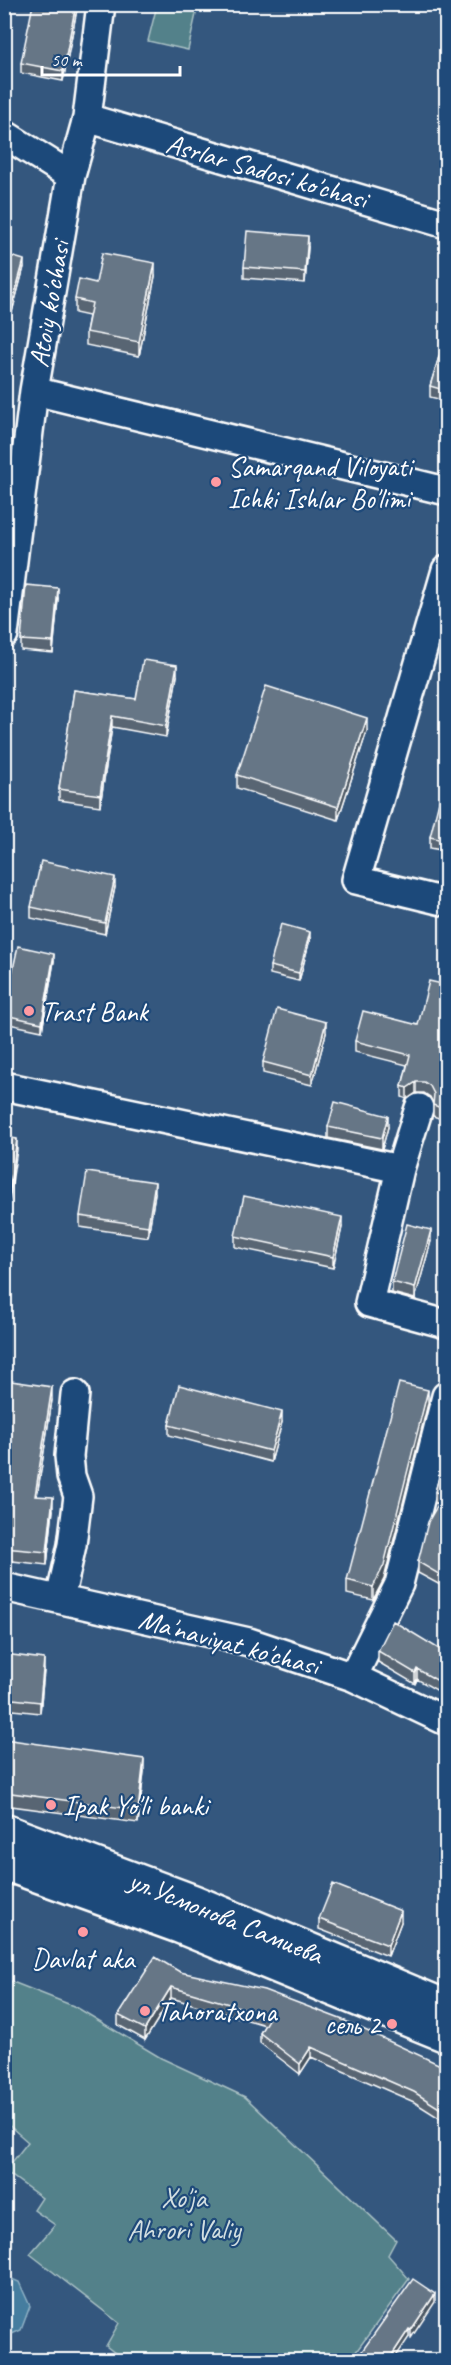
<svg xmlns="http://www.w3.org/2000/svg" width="451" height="2365" font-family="Caveat,sans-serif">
<rect width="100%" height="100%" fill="#34577e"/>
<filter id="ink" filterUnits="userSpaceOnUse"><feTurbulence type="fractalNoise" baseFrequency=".0167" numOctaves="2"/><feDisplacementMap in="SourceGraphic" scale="12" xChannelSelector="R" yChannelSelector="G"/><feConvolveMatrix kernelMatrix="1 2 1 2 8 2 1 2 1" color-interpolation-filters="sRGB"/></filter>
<g filter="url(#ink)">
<path fill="#53818a" stroke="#a9c0c4" stroke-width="1.5" d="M157,5H198L188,50L148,41Z
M5,1979L76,2007L161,2058L245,2097L396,2240L388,2255L409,2279L350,2360H124L106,2346L119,2323L30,2254L55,2225L34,2210L42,2198L5,2171L28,2142L5,2122Z"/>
<path fill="#457d9f" stroke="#8fb1c5" stroke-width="1.5" d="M5,2276L19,2282L30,2306L21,2330L5,2337Z"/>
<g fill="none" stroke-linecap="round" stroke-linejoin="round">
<defs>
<path id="minor" d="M87,118L446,224
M4,134L71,176
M34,391L446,491
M446,570L356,880L446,902
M4,634L34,391L71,176L87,118L101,4
M4,1086L400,1169L419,1108
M400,1169L369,1303L446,1324
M4,1587L249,1642L353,1677L446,1721
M60,1599L72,1545L78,1496L71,1476L69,1456L75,1394
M353,1677L399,1584L446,1396"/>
<path id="major" d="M4,1831L194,1902L446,2007
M4,1863L179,1926L446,2035"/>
</defs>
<use href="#minor" stroke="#fff" stroke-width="32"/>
<use href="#major" stroke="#fff" stroke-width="38"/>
<use href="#minor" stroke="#1f4a7a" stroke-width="27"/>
<use href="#major" stroke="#1f4a7a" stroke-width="33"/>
</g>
<path fill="#586573" stroke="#fff" stroke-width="1.5" d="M78,4L63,81L21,73V63Z
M308,247L305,283L244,278V267Z
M4,254L24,267L12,312L4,310Z
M155,276L139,356L86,345V332L89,316L75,313V299L96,283Z
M447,331V401L430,397V386Z
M58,599L53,653L21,650V640Z
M177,676L166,737L112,727L100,806L59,800V789L74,690L136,699Z
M447,725V745H445V734Z
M367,731L338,820L237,788V775Z
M447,790V851L430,848V837Z
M115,887L105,934L31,918V907Z
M310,939L299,981L270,974V966Z
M54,961L42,1031L4,1023V1011Z
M447,985V1121L433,1116V1103L430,1097L424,1093H416L407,1099L402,1097V1086L407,1065L355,1052V1041L418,1025Z
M326,1033L312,1085L263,1073V1062Z
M328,1127H388L382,1149L328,1138Z
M155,1193L148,1237L80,1227V1216Z
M342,1227L333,1268L235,1247V1236Z
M431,1241L415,1299L392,1293V1282Z
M4,1380L52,1400L37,1496L53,1510L47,1565L4,1560Z
M428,1403L384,1579L373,1600L347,1594V1580Z
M282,1422L271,1462L169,1435V1425Z
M447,1448V1578L442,1586L418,1573V1562L439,1504L435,1503V1492Z
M447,1645V1696L417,1679L415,1684L378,1662V1651L439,1649Z
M4,1654L44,1670L40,1713L4,1709Z
M4,1739L144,1771L138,1823L4,1805Z
M319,1919L401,1922L388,1956L319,1929Z
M180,1972L447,2068V2123L414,2102L311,2057L300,2074L260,2043V2033L265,2025L171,1998L145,2040L118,2025V2015Z"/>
<path fill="#47535e" stroke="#fff" stroke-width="1.5" d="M76,4H78L63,81V71Z
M308,236V247L305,283V272Z
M24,260V267L12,312V304Z
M155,263V276L139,356V342Z
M58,588V599L53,653V642Z
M177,665V676L166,737V726Z
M112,716V727L100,806V795Z
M367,718V731L338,820V807Z
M115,877V887L105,934V923Z
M310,932V939L299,981V973Z
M54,954V961L42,1031V1023Z
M326,1022V1033L312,1085V1075Z
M416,1082V1093L407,1099V1088Z
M388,1116V1127L382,1149V1138Z
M17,1139V1150L6,1222V1212Z
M155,1182V1193L148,1237V1226Z
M342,1217V1227L333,1268V1257Z
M431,1230V1241L415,1299V1288Z
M8,1263V1274L4,1311V1300Z
M52,1387V1400L35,1508V1496Z
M428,1390V1403L384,1579L373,1600V1587Z
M282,1412V1422L271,1462V1451Z
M53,1497V1510L47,1565V1552Z
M447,1567V1578L442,1586V1576Z
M44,1659V1670L40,1713V1702Z
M417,1669V1679L415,1684V1673Z
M144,1759V1771L138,1823V1810Z
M401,1911V1922L388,1956V1945Z
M171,1987V1998L145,2040V2029Z
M311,2047V2057L300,2074V2064Z
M435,2294V2302L411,2338V2330Z
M409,2329V2337L393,2361H388Z"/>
<path fill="#667686" stroke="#fff" stroke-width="1.5" d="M33,4H76L63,71L21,63Z
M247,231L308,236L305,272L244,267Z
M102,253L155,263L139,342L86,332L92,303L75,299L79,279L96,283Z
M4,254L24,260L12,304L4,302Z
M447,331V391L430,386Z
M26,585L58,588L53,642L21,640Z
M143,660L177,665L166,726L112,716L100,795L59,789L74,690L136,699Z
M266,686L367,718L338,807L237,775Z
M442,789L447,790V841L430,837Z
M41,861L115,877L105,923L31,907Z
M281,924L310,932L299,973L270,966Z
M18,946L54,954L42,1023L4,1015V1011Z
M429,981L447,985V1110L433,1105L434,1094L430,1086L424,1082H416L407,1088L402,1086L410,1055L355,1041L363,1011L418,1025Z
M277,1009L326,1022L312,1075L263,1062Z
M335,1102L388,1116L382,1138L328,1127Z
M4,1137L17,1139L6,1212H4Z
M87,1172L155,1182L148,1226L80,1216Z
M244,1196L342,1217L333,1257L235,1236Z
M407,1224L431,1230L415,1288L392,1282Z
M4,1262L8,1263L4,1300Z
M4,1380L52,1387L35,1496L53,1497L47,1552L4,1548Z
M399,1383L428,1390L384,1565L373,1587L347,1580Z
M179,1385L282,1412L271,1451L169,1425Z
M447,1448V1567L442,1576L418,1562L428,1522L444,1494L435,1492Z
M393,1621L439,1649L443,1643L447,1645V1686L417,1669L415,1673L378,1651Z
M4,1654L44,1659L40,1702L4,1698Z
M4,1739L144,1759L138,1810L4,1792Z
M333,1884L401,1911L388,1945L319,1919Z
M155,1957L180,1972L264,1990L343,2020L447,2068V2113L414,2092L311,2047L300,2064L260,2033L270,2016L171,1987L145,2029L118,2015Z
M413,2279L435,2294L411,2330L409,2329L388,2361H355Z"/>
</g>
<g fill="#ff9aa2" stroke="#1f4a7a" stroke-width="2">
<circle cx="216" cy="482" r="6"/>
<circle cx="29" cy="1011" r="6"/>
<circle cx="51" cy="1805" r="6"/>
<circle cx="83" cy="1932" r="6"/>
<circle cx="145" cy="2011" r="6"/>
<circle cx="392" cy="2024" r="6"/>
</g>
<g text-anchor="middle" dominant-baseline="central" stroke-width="4.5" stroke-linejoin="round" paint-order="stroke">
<g font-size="28" fill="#fff" stroke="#1f4a7a">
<text transform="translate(267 171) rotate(16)">Asrlar Sadosi ko'chasi</text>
<text transform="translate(49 304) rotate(-80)">Atoiy ko'chasi</text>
<text transform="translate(229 1642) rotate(15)">Ma'naviyat ko'chasi</text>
<text transform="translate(226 1917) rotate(22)">ул.Усмонова Самиева</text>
</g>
<g font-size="28" fill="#fff" stroke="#1f4a7a" text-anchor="start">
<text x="228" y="466">Samarqand Viloyati<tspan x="228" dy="32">Ichki Ishlar Bo'limi</tspan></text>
<text x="41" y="1011">Trast Bank</text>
<text x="63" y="1805">Ipak Yo'li banki</text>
<text x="83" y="1958" text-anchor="middle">Davlat aka</text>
<text x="157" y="2011">Tahoratxona</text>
<text x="380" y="2024" text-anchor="end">сель 2</text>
</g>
<g font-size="28" fill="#d4e0e2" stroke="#1f4a7a">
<text x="184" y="2197">Xo'ja<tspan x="184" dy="32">Ahrori Valiy</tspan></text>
</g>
</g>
<rect width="451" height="2365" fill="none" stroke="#1f4a7a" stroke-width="24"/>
<rect x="12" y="12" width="427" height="2341" fill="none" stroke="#fff" stroke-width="2" filter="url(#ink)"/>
<path d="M42 66v9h138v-9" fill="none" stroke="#ffffff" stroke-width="3"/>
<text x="51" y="66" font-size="18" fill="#ffffff" stroke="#1f4a7a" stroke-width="4.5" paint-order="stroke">50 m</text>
</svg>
